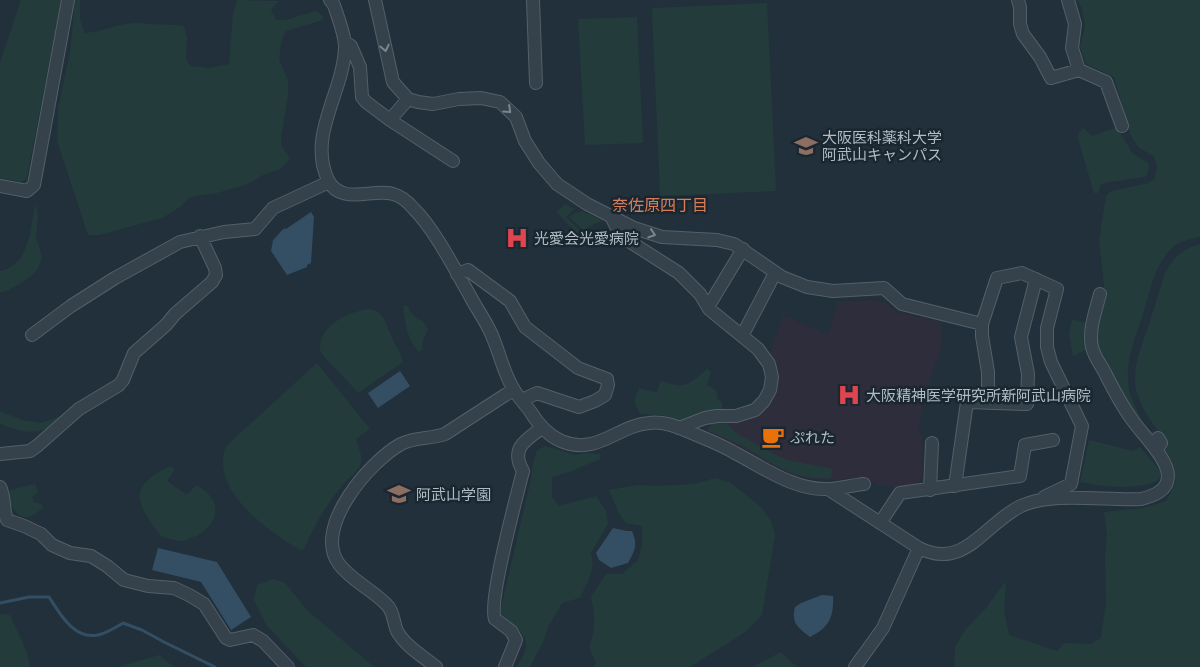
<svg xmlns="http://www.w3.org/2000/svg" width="1200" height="667" font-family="Manrope,'Noto Sans JP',sans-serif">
<rect width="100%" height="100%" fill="#21303b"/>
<path fill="#2d2d3c" d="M872,300L886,303L898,312L942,322L941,348L926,392L918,432L922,437L923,474L913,488H898L877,485L864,477L826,481L792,476L775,469L736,447L704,431L707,427L714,421H737L747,419L762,411L769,354L783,315L826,334L829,332L838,301Z"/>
<path fill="#233c3b" d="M21,0H61L27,178L22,182L0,178V63Z
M75,0H80V20L85,33C102,32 117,24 134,23C139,22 144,24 149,24C161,25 172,24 184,26L187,38L186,58L190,66L209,68L229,64L233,14L237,0L279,1L271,10L276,20H286L315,11L323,16V20L286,31L281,42L279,60L288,80V95L281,137L282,146L290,159L280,169L263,175L248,184L217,193L190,197L180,207L162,218L99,235H88L57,141L58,108L70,52Z
M1077,0H1200V237C1190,239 1179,241 1172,248C1154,265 1150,292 1143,314C1136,336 1126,358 1128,381C1129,402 1144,422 1154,441L1127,405L1097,350L1096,334L1105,294L1099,241L1106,196L1111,191L1149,183L1155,178L1157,167L1154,156L1139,148L1131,136L1114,77L1086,64L1080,46L1085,27L1082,9Z
M767,3L776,191L660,196L652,8Z
M637,17L643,143L585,145L578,19Z
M1117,127L1132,153L1148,163L1149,167L1147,175L1144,177L1104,183L1100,185L1098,193H1094L1079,142L1078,134L1083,128L1092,136Z
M566,204L574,209L566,217L580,231L578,234L556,212Z
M35,205C40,213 37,225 36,235C36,242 40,246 41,253C44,274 19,284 4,292H0V271C30,265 30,229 35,205Z
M582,211L602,220L587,228L591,236L587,239L583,230L569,217L575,213Z
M1200,244V667H954L955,647L965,630L986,608L1006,581L1004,611L1009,635L1057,651L1064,643L1091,644L1101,638L1106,602L1105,557L1107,535L1104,512L1143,508L1166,501L1176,482L1173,467L1164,454L1167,443C1156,428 1143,412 1137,393C1130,369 1143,344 1150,321C1155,305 1160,289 1165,273C1174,257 1182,249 1200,244Z
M403,306H408C413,321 422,316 428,329L422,343L423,349L419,352C407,340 405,322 403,306Z
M369,309L377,311L383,317L395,344L400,353L403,362L358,393C346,378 331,366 320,351C320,347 320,342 322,338C328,321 353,311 369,309Z
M1072,319L1086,323L1083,340L1086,350L1073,356L1069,334Z
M317,363L370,429L356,439C358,447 364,458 360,466C356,473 347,479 342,486C326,505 314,526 304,549L300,550C268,531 209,490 226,446Z
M707,369L711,372L707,385L716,390L718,400L722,402V411L684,421L661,415L640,414L634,401L639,388L657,393L660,381C688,389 686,386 707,369Z
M0,411L22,420L41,423L63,415C45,437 23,435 0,423Z
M717,423L727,424L738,434L780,457L792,461L833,469L831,478C801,481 777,468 753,452C739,443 722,437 707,430L712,424Z
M1089,440L1133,451L1140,447L1162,473L1157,481C1134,490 1105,487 1080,482Z
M545,446L576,455L585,453L600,454V459L572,471L552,477V497L559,506L596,496L606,511L608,524L591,553C596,570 587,583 580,598L562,603L548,627L544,640L530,667H516C539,636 518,632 500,612L530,483L533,463L537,450Z
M170,466L175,469L167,481L187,495L196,485C225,500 220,527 191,538C188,539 184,541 180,541C174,540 167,538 161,536C151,523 131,500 144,484C150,476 162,471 170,466Z
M715,478L731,483L761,507L771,521L775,535L762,615L744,633L690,667H594L596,663L589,647C596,629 595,615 591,597L606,574H622L638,560L642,545V526L626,523L619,514L609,490L637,485L655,486L695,484Z
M35,484L38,492L32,497L34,502L41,504L44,507C26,523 19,520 8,500L10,490Z
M273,579L285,583L307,610L374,667H306L267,626L254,600L257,585Z
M0,614L10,615L27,652L30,667H0Z
M781,652L797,667H752Z
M159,655L174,667H118Z"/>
<path fill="#344f63" d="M311,212L314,217L311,263L307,265V267L287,275L271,251L273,240C278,236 280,231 285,228L286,229Z
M400,371L410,386L378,408L368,393Z
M613,528L627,531H632C638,545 635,550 628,563L611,568L599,560L596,553Z
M158,548L217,562L251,617L231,630L201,582L152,570Z
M822,595L833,596C834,617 829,628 810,637C798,627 791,624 795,607L801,603Z"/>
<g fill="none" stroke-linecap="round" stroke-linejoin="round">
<path stroke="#344f63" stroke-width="3" d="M0,603L29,597H49C60,614 74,640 98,635C107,633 116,627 123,623L142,630L164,642L215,667"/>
<defs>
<path id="street" d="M330,0L334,5C338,18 345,34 345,47C344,92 307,135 328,180C341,206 372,188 393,194C402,196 408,202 414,209C435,230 454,268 469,294C475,306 483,317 489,329C499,348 502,371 514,390C518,397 525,404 530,411C538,424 547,435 561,441C597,456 616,426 649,423C663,421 675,426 687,431C703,438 720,444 735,453C764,468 795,491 829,489C840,489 852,485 864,484
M375,0L393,82L408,99L418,102L433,104L459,99L481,98L500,102L516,117L525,141L539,163L557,184L587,204L634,228L662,237L717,240L734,244L782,277L807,287L833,291L884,288L902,304L982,324
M533,0L536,83
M1018,0L1020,7V24L1023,34L1040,57L1051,78L1079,70L1106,82L1122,126
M1068,0L1075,24L1072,48L1079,70
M345,42L351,46L360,67L362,97L366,102L390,120L453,161
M390,120L408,99
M0,186L27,191L34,185L68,0
M612,218L621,236L679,273L700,294L709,309L758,349L769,364L772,377L770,390L764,401L755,410L736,416H717L705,418L679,428
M457,274L468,270L510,301L525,327L578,368L607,379L608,385L605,395L595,401L579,407L537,393L522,400
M708,307L743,249
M32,335L71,306L115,278L180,242L224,232L255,229L273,208L329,182
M742,336L775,273
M988,402V372L982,336V324L997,278L1022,273L1057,289L1047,328V347L1051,362L1082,426L1071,484L1044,497
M1156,450L1161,443L1158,438
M0,454L30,451L37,446L79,409L119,385L123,380L134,353L166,325L175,314L212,282L216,275L215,268L200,236
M955,486L967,402L1027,404L1028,374L1021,337L1036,279
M0,487C5,496 3,510 7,520L24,526L41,534L52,545L70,553L91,556L107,566L124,580L148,586L174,588L189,595L204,604L226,638L230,640L253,635L263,641L288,667
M828,489L919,548C965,571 985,523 1021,506C1053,491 1105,501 1141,499C1153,496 1168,491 1168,476C1168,459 1143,435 1133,421C1122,406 1113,389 1104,371C1100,364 1094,356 1092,347C1088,331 1096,310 1100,294
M930,490L932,443
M880,523L900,493L1020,476L1025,445L1053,440
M436,667C424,657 405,646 397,631C393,622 394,611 386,604C371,589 352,581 339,564C312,528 370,461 401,444C415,437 431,439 445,434L513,390
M505,667L516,640L511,631L495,619C488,602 517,495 523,471C510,449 525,440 542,428
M855,667L883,628L919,548"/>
</defs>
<use href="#street" stroke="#536069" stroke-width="14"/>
<use href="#street" stroke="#35424b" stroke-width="12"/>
</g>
<defs><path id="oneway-chevron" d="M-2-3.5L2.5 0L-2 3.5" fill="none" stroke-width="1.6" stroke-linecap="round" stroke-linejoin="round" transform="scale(1.25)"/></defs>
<g stroke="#79868f">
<use href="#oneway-chevron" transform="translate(385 48) rotate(78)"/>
<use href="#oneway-chevron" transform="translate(508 110) rotate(43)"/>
<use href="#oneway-chevron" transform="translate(652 234) rotate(18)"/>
</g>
<defs>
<symbol id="university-bare" viewBox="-9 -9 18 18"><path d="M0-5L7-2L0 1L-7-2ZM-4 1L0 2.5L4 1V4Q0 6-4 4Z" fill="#8d6e63" stroke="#1a2730" stroke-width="2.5" paint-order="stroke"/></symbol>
<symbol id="hospital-bare" viewBox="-9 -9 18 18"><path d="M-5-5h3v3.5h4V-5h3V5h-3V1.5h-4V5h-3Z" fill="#e0444e" stroke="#1a2730" stroke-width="2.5" paint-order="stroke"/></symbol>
<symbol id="cafe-bare" viewBox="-9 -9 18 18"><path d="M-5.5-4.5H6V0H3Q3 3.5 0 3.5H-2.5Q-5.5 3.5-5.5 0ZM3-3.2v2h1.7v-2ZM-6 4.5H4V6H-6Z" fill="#e8710a" stroke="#1a2730" stroke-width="2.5" paint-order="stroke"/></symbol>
<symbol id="school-bare" viewBox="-9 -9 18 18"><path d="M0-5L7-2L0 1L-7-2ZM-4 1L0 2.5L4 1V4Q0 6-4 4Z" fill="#8d6e63" stroke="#1a2730" stroke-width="2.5" paint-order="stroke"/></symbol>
</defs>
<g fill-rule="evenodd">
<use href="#university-bare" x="790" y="130" width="32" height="32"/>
<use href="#hospital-bare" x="501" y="222" width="32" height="32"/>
<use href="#hospital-bare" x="833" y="379" width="32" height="32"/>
<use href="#cafe-bare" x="757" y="421" width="32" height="32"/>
<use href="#school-bare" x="383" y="478" width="32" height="32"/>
</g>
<g text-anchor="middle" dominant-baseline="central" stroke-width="5" stroke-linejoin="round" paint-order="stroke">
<g font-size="15" fill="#b0bdc7" stroke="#1a2730" text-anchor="start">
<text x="822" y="137">大阪医科薬科大学<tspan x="822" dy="17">阿武山キャンパス</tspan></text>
<text x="534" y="238">光愛会光愛病院</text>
<text x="866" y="395">大阪精神医学研究所新阿武山病院</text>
<text x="790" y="437">ぷれた</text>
<text x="416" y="494">阿武山学園</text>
</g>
<g font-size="16" fill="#d87d5a" stroke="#1a2730">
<text x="660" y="205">奈佐原四丁目</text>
</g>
</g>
</svg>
